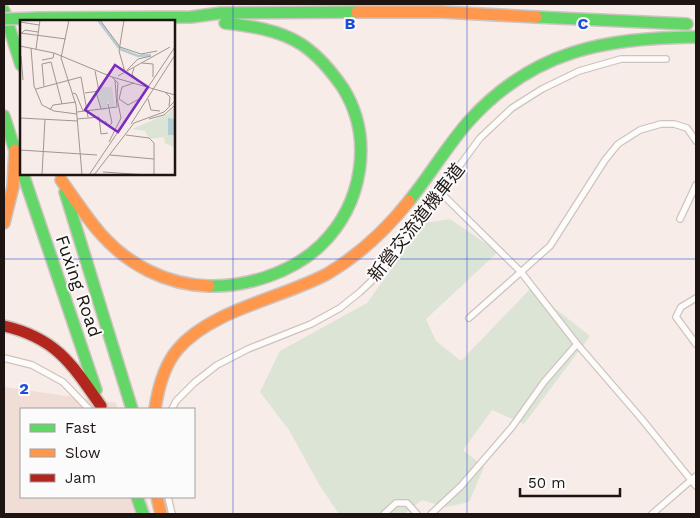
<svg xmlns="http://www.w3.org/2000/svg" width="700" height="518" font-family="'Work Sans','Noto Sans TC',sans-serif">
<rect width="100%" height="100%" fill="#f7ece7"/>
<path fill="#f0ddd5" d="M4,387L116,403L117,409H21V497H146L151,514H4Z"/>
<path fill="#dbe4d5" d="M450,219L498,252L426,319L436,341L461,361L530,289L590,336L524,424L492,410L463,450L484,467L469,502L446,507L422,500L404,514H339L320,486L289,430L260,392L280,351L367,303L424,223Z"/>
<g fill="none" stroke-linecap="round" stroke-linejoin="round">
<defs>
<path id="lane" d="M440,192L521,272L577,344L640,417L696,486
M680,219L696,185
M696,298L681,307L676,317L696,344
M469,318L550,246L605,160L618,144L640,130L661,124H674L687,128L696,141
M4,358L32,365L63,382L89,409
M172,409L176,401L194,383L217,365L248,349L311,324L340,308L360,292L382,271L480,138L512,108L542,89L579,71L621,59H666
M168,497L172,514
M384,514L396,503H407L417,514
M431,514L461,486L512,427L544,382L577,344
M652,514L696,476"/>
<path id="fast" d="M4,11L21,65
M536,17L687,24
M37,18L191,17L221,13L357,12
M4,116L18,160
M23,174L96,390
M65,192L132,409
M409,201C430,175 447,146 469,121C533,50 605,38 696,37
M209,286C248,287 293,272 321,245C363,204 374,138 343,88C332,72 318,55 301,44C279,30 251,26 225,23
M137,497L143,514"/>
<path id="slow" d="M357,12H442L536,17
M61,180C74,198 86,217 100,233C128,265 167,285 209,286
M4,223L13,187L15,150
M155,409C158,389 164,365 178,349C211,310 282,298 327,274C359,255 386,230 409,201
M157,497L161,514"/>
<path id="jam" d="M4,326C56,338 72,364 101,406"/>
</defs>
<use href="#lane" stroke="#cdc3bf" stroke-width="8"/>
<use href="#fast" stroke="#cdc3bf" stroke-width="14"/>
<use href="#slow" stroke="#cdc3bf" stroke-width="14"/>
<use href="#jam" stroke="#cdc3bf" stroke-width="14"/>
<use href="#lane" stroke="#fefcfb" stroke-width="5.5"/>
<use href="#fast" stroke="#63d668" stroke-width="11"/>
<use href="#slow" stroke="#ff974d" stroke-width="11"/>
<use href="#jam" stroke="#b3261e" stroke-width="11"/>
<defs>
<path id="fast-bridge" d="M4,19L37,18"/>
</defs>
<use href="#fast-bridge" stroke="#cfc9c7" stroke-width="14" stroke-linecap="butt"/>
<use href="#fast-bridge" stroke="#63d668" stroke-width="11"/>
</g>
<path fill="none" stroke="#1d4ed8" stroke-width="1" stroke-opacity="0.55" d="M233,4V514M467,4V514M4,259H696"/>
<g text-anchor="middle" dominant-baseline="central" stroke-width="4" stroke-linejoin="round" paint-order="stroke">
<g font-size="18" fill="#1e1512" stroke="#fbfbfb">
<text transform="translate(416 222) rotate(-52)">新營交流道機車道</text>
<text transform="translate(79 286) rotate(71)">Fuxing Road</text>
</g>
</g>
<g transform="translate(20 20)">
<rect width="155" height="155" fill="#f7ece7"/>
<path d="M77,67H92L95,87L91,88L87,80V89L81,91L79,78L76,76ZM155,85V128L145,123L144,117L129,119L125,111L112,109L148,94Z" fill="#dbe4d5"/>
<path d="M148,98L155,99V115H148Z" fill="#b4cdd3"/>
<path fill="none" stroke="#b4cdd3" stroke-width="2.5" d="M78,0L99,28M100,29L118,36L131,35"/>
<path fill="none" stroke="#a09692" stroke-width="1" d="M49,0L41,38L56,85L62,155M80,0L100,27L121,34L137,31M104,0L99,31L105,52M0,2L19,5M0,13L46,19M2,13L5,10L18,12M0,26L34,33L92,57L155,75M11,28L14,66L22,85L34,91L57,94M16,29L20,0M1,36L3,60M22,40L33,38L34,33M122,43L133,44V57M114,48L112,54L118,62M107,50L118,39L131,36M98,56L150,27M95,60L97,87M114,63L102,67L99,79L108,85L119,79M24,66L22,44L31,42L42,84M16,69L61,57L68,97M76,72L81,89M145,72L150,77L149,86M53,73L56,74L63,91M65,73L79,71L75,51M128,79L131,90L140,91M30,90L33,85L56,82M57,92L97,87M0,98L58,101M57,99L79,97L81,114L88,113M129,99L144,95L155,85M85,101L89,106L92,103L88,84M111,104L155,35M106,115L129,118L134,123V155M89,122L101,98L97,78L98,63L92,57M0,130L77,135M90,135L134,139M83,152L128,155M22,155L25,99M69,155L155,27M74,155L114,103L144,92L155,81"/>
<path fill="#7b2cbf" fill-opacity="0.15" stroke="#7b2cbf" stroke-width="2.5" d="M95,45L128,67L98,112L65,90Z"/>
<rect width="155" height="155" fill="none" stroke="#1e1512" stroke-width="2.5"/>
</g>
<g font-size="16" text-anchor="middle" font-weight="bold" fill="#1d4ed8" stroke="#fbfbfb" stroke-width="4" stroke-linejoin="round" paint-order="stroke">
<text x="350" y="29">B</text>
<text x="583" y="29">C</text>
<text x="24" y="394">2</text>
</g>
<rect width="700" height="518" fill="none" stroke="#1e1512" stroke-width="10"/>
<rect x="20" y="408" width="175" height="90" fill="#fbfbfb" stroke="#a39f9e"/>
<rect x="30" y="424" width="25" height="8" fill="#63d668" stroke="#a39f9e"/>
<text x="65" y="433" font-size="15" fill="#1e1512">Fast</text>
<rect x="30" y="449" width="25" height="8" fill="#ff974d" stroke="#a39f9e"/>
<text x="65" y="458" font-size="15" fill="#1e1512">Slow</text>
<rect x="30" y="474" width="25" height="8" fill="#b3261e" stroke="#a39f9e"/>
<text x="65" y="483" font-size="15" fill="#1e1512">Jam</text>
<path d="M520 488v8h100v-8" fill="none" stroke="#1e1512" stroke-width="2.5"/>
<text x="528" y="488" font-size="15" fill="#1e1512" stroke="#fbfbfb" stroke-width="4" paint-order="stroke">50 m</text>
</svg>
